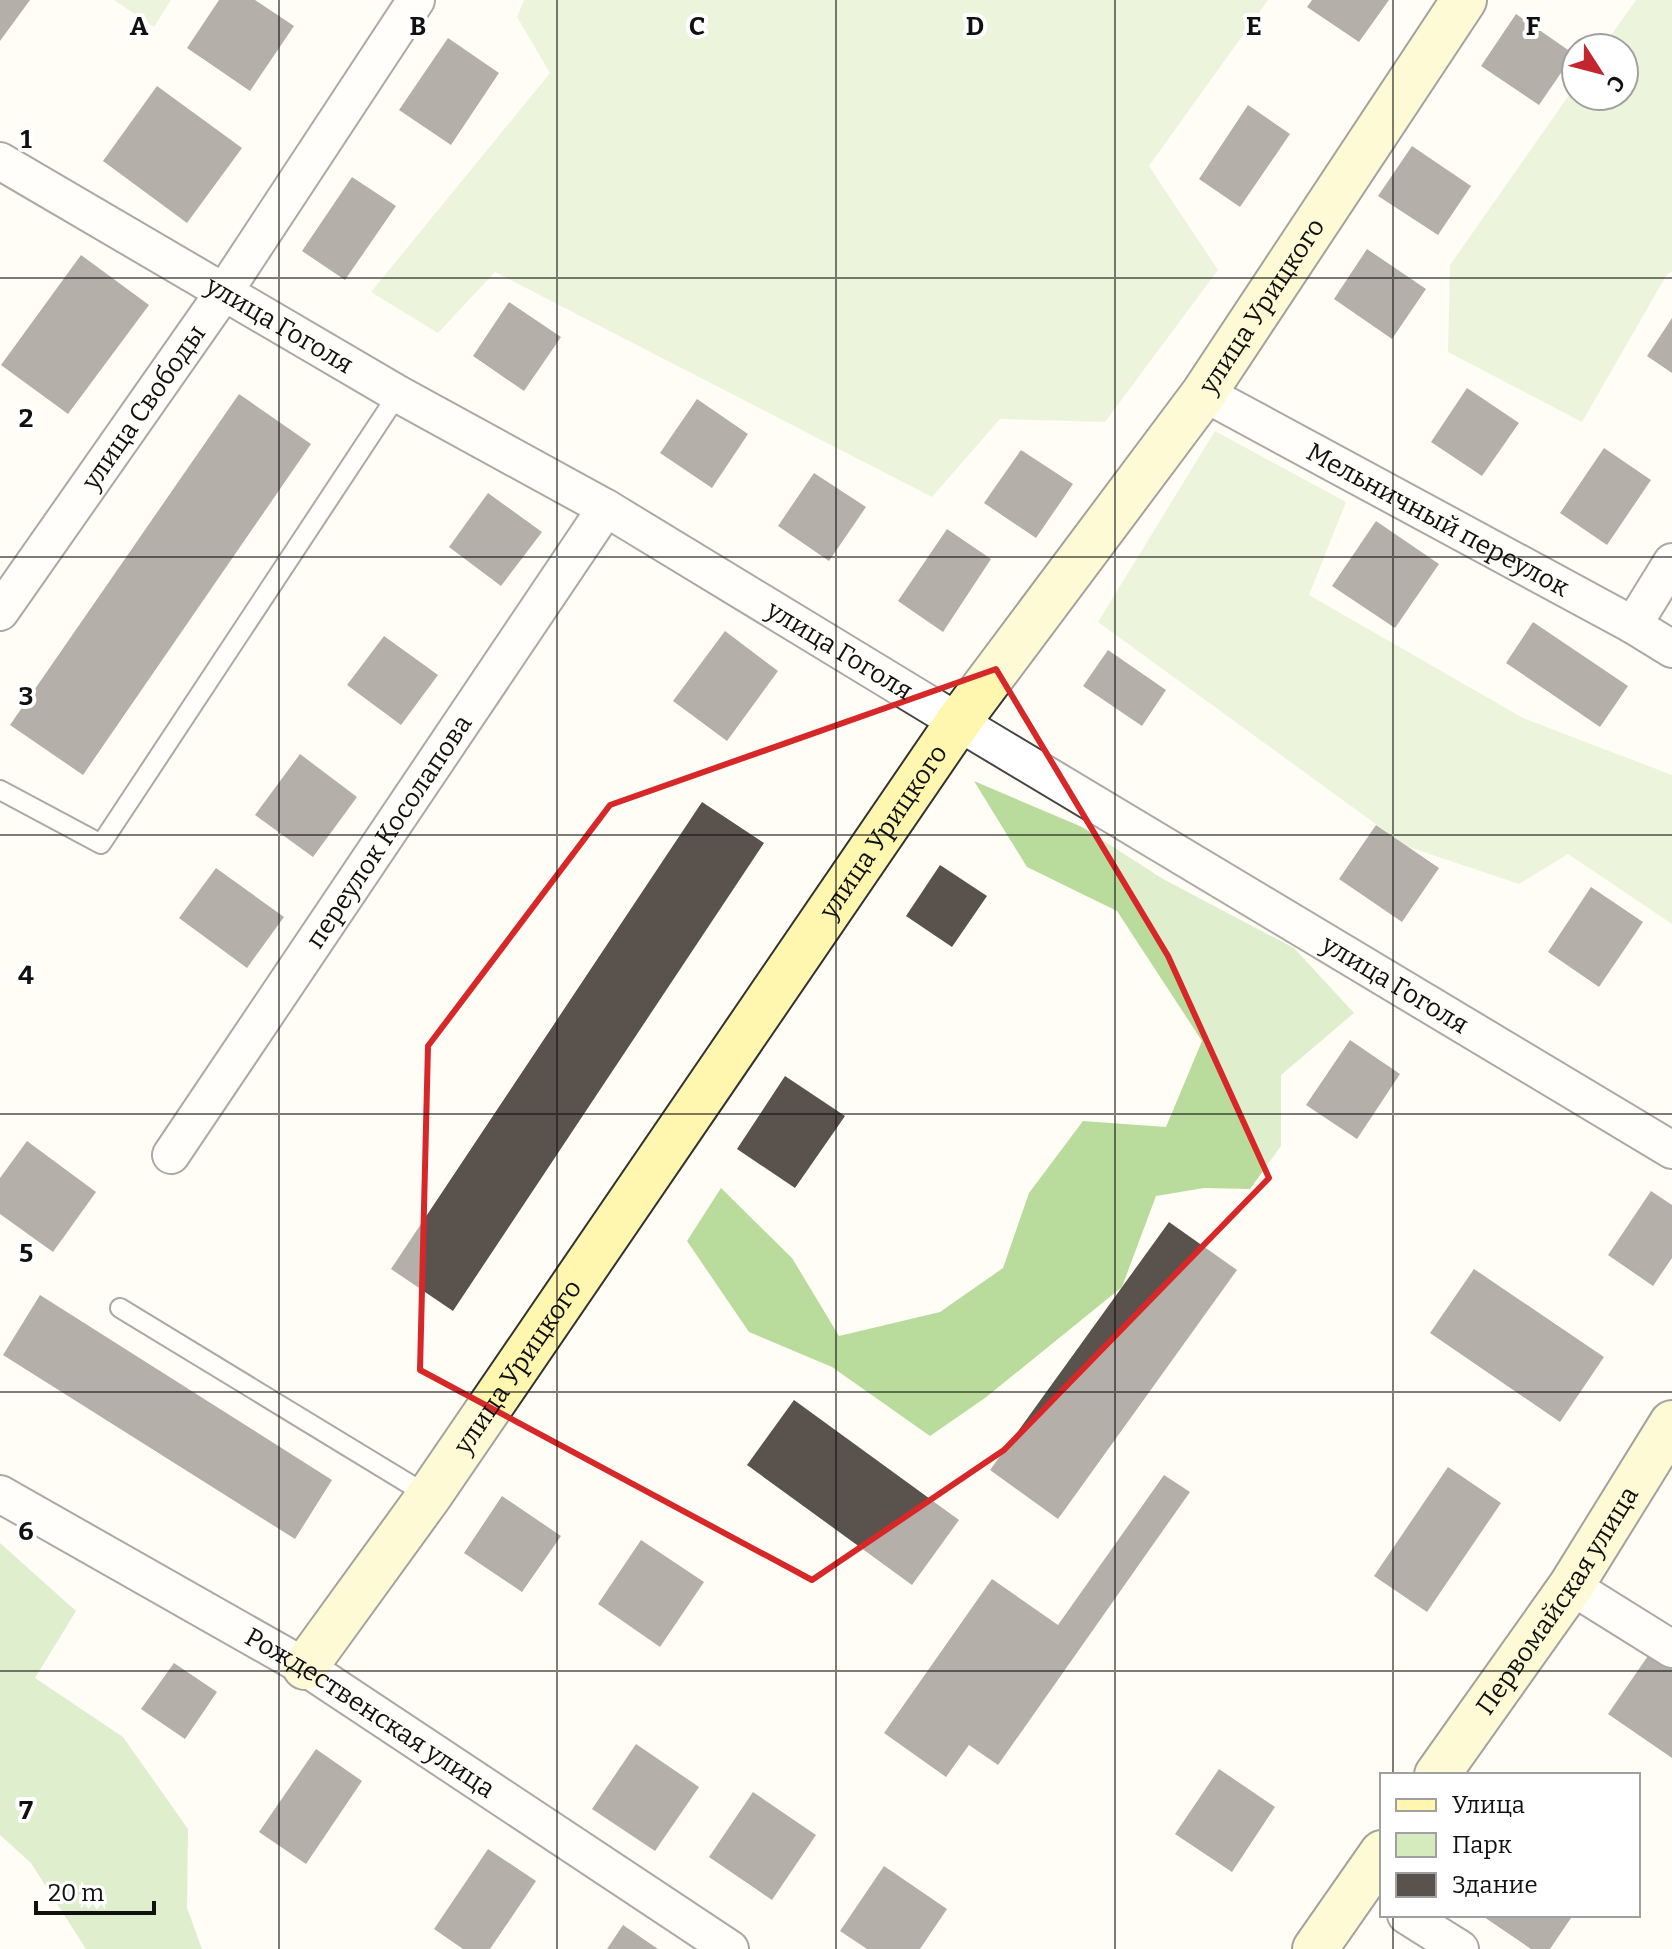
<svg xmlns="http://www.w3.org/2000/svg" width="1672" height="1949" font-family="Bitter,serif">
<rect width="100%" height="100%" fill="#fffdf5"/>
<path fill="#d5ebbd" d="M114,0H171L154,27Z
M524,0H1268L1149,166L1218,270L1105,422L1000,419L932,497L495,272L438,333L371,292L550,73L517,17Z
M1636,0H1672V271L1666,276L1582,422L1448,352L1450,265L1576,85V96H1624V48H1602Z
M1215,431L1346,502L1309,595L1523,718L1672,775V924L1568,854L1519,884L1406,846L1098,622Z"/>
<path fill="#b9dc9c" d="M974,781L1082,827L1163,879L1294,948L1354,1013L1281,1075V1146L1250,1189L1204,1188L1156,1196L1122,1287L985,1398L930,1436L832,1367L749,1332L687,1241L721,1188L792,1258L839,1336L940,1312L1003,1268L1029,1193L1083,1121L1166,1127L1202,1041L1117,911L1027,867Z
M0,1543L76,1611L35,1678L123,1737L188,1829L187,1908L202,1949H86L31,1863L0,1835Z"/>
<path fill="#5a524d" d="M0,0H30L0,41Z
M219,0H255L294,26L250,91L187,48Z
M1312,0H1389L1359,42L1307,7Z
M1516,14L1574,54L1539,105L1481,66Z
M448,38L499,73L451,145L399,110Z
M157,86L242,148L187,223L103,161Z
M1248,105L1290,134L1240,207L1199,179Z
M1412,146L1471,186L1438,235L1378,196Z
M352,177L396,206L345,280L302,251Z
M1367,249L1426,289L1392,339L1334,299Z
M81,255L149,305L68,414L1,365Z
M509,302L561,337L524,391L473,356Z
M1672,318V373L1647,356Z
M1467,388L1519,423L1482,476L1431,442Z
M239,394L311,444L83,775L10,725Z
M697,399L748,434L712,488L660,453Z
M1604,448L1651,480L1607,545L1560,513Z
M1021,450L1073,484L1036,538L984,503Z
M814,473L866,507L829,561L778,526Z
M488,493L542,532L501,586L449,547Z
M1376,521L1439,564L1395,628L1332,586Z
M947,529L991,559L943,632L898,601Z
M1533,622L1628,686L1600,727L1506,663Z
M725,631L778,671L727,741L673,701Z
M384,636L438,675L401,725L347,685Z
M1108,650L1166,690L1142,726L1083,686Z
M300,754L357,797L313,857L255,815Z
M702,802L764,843L453,1311L391,1269Z
M1376,825L1439,868L1402,922L1339,879Z
M940,865L987,896L952,947L906,916Z
M216,868L284,917L247,968L179,918Z
M1591,887L1643,922L1599,987L1548,952Z
M1350,1040L1400,1074L1357,1139L1306,1105Z
M785,1076L845,1116L795,1188L737,1149Z
M27,1141L96,1192L53,1252L0,1214V1178Z
M1651,1191L1672,1205V1258L1653,1286L1608,1255Z
M1169,1222L1237,1270L1058,1519L990,1470Z
M1474,1269L1604,1357L1560,1422L1430,1333Z
M40,1295L332,1480L295,1539L3,1355Z
M794,1400L959,1520L912,1585L747,1465Z
M1448,1467L1501,1503L1427,1612L1374,1576Z
M1164,1475L1190,1492L998,1765L969,1745L946,1777L884,1733L992,1579L1058,1625Z
M502,1496L561,1536L522,1592L464,1553Z
M641,1540L704,1582L660,1647L598,1604Z
M1652,1650L1672,1664V1758L1608,1714Z
M174,1663L217,1692L185,1739L141,1709Z
M636,1744L699,1787L655,1851L592,1809Z
M316,1749L362,1781L306,1864L259,1832Z
M1219,1769L1275,1807L1232,1872L1175,1834Z
M753,1792L816,1835L772,1900L709,1857Z
M488,1849L536,1881L490,1949H463L434,1929Z
M884,1866L947,1909L920,1949H867L840,1931Z
M1481,1915H1573L1550,1949H1531Z
M623,1925L658,1949H607Z"/>
<g fill="none" stroke-linecap="round" stroke-linejoin="round">
<defs>
<path id="lane" d="M0,790L101,844L398,394
M120,1308L429,1496"/>
<g id="street">
<path id="s1" d="M0,161L398,394L606,508L958,722L1672,1150"/>
<path id="s2" d="M1204,393L1633,625L1672,649"/>
<path id="s3" d="M0,612L224,292L416,0"/>
<path d="M1633,625L1672,562"/>
<path id="s4" d="M171,1155L606,508"/>
<path id="s5" d="M0,1494L305,1667L730,1949"/>
<path d="M1571,1586L1672,1649"/>
<path d="M1406,1915L1460,1949"/>
</g>
<g id="secondary">
<path id="s6" d="M305,1667L429,1496L958,722L1204,393L1464,0"/>
<path id="s7" d="M1437,1775L1571,1586L1672,1423"/>
<path d="M1315,1949L1382,1853"/>
</g>
</defs>
<use href="#lane" stroke="#444" stroke-width="22"/>
<use href="#street" stroke="#444" stroke-width="40"/>
<use href="#secondary" stroke="#333" stroke-width="48"/>
<use href="#lane" stroke="#fff" stroke-width="18"/>
<use href="#street" stroke="#fff" stroke-width="36"/>
<use href="#secondary" stroke="#fff6b0" stroke-width="44"/>
</g>
<path d="M0 0H1672V1949H0ZM996,669L1168,956L1269,1178L1004,1450L812,1580L420,1370L428,1046L610,805Z" fill="#fffdf5" fill-opacity=".55" fill-rule="evenodd"/>
<path fill="none" stroke="#d62828" stroke-width="6" stroke-linejoin="round" d="M996,669L1168,956L1269,1178L1004,1450L812,1580L420,1370L428,1046L610,805Z"/>
<path fill="none" stroke="#111" stroke-width="2" stroke-opacity="0.55" d="M279,0V1949M557,0V1949M836,0V1949M1115,0V1949M1393,0V1775M0,278H1672M0,557H1672M0,835H1672M0,1114H1672M0,1392H1672M0,1671H1672M1393,1915V1949"/>
<g text-anchor="middle" dominant-baseline="central" stroke-width="8" stroke-linejoin="round" paint-order="stroke">
<g font-size="26" fill="#111" stroke="#fff">
<text stroke="none"><textPath href="#s6" startOffset="1664">улица Урицкого</textPath></text>
<text stroke="none"><textPath href="#s1" startOffset="324">улица Гоголя</textPath></text>
<text stroke="none"><textPath href="#s3" startOffset="250">улица Свободы</textPath></text>
<text stroke="none"><textPath href="#s2" startOffset="266">Мельничный переулок</textPath></text>
<text stroke="none"><textPath href="#s1" startOffset="972">улица Гоголя</textPath></text>
<text stroke="none"><textPath href="#s4" startOffset="390">переулок Косолапова</textPath></text>
<text stroke="none"><textPath href="#s6" startOffset="1016">улица Урицкого</textPath></text>
<text stroke="none"><textPath href="#s1" startOffset="1620">улица Гоголя</textPath></text>
<text stroke="none"><textPath href="#s6" startOffset="368">улица Урицкого</textPath></text>
<text stroke="none"><textPath href="#s7" startOffset="212">Первомайская улица</textPath></text>
<text stroke="none"><textPath href="#s5" startOffset="430">Рождественская улица</textPath></text>
</g>
</g>
<g font-size="26" text-anchor="middle" font-weight="bold" fill="#111" stroke="#fff" stroke-width="8" stroke-linejoin="round" paint-order="stroke">
<text x="139" y="35">A</text>
<text x="418" y="35">B</text>
<text x="697" y="35">C</text>
<text x="975" y="35">D</text>
<text x="1254" y="35">E</text>
<text x="1533" y="35">F</text>
<text x="26" y="148">1</text>
<text x="26" y="427">2</text>
<text x="26" y="705">3</text>
<text x="26" y="984">4</text>
<text x="26" y="1262">5</text>
<text x="26" y="1540">6</text>
<text x="26" y="1819">7</text>
</g>
<rect x="1380" y="1773" width="260" height="144" fill="#ffffff" stroke="#a0a0a0" stroke-width="2"/>
<rect x="1396" y="1799" width="40" height="12" fill="#fff6b0" stroke="#a0a0a0" stroke-width="2"/>
<text x="1452" y="1813" font-size="24" fill="#111111">Улица</text>
<rect x="1396" y="1833" width="40" height="24" fill="#d5ebbd" stroke="#a0a0a0" stroke-width="2"/>
<text x="1452" y="1853" font-size="24" fill="#111111">Парк</text>
<rect x="1396" y="1873" width="40" height="24" fill="#5a524d" stroke="#a0a0a0" stroke-width="2"/>
<text x="1452" y="1893" font-size="24" fill="#111111">Здание</text>
<g transform="translate(1600 72) rotate(126)"><circle r="38" fill="#ffffff" stroke="#a0a0a0" stroke-width="2"/>
<path d="M0-6L14 30L0 20L-14 30Z" fill="#c4262e"/>
<text y="-12" font-size="22" font-weight="bold" text-anchor="middle" fill="#111111">С</text>
</g>
<path d="M36 1901v12h118v-12" fill="none" stroke="#111111" stroke-width="4"/>
<text x="48" y="1901" font-size="24" fill="#111111" stroke="#ffffff" stroke-width="6" paint-order="stroke">20 m</text>
</svg>
